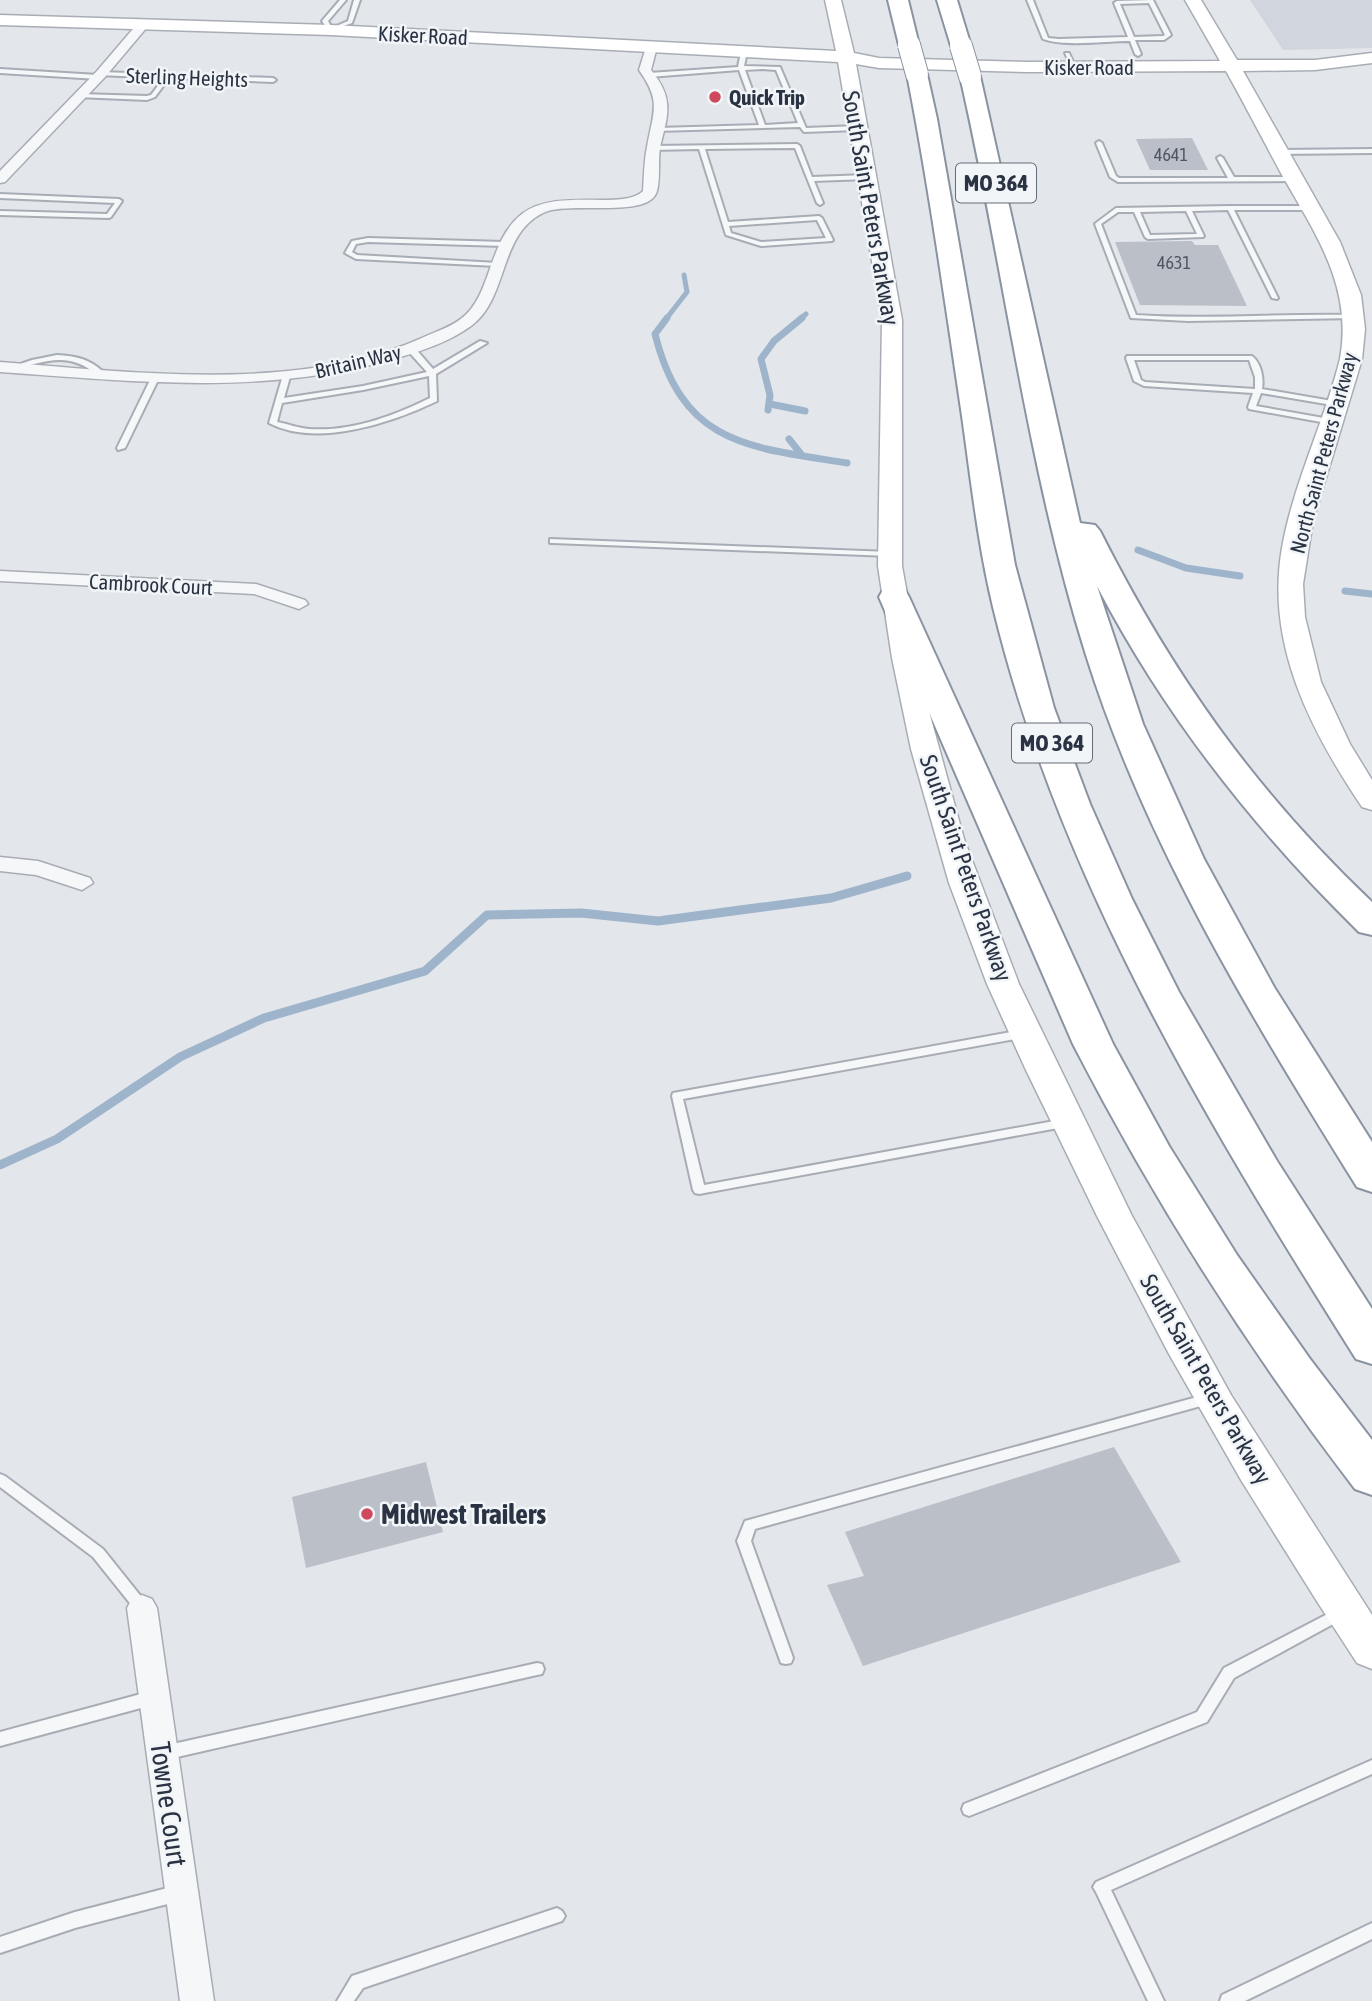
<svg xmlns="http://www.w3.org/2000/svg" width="1372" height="2001" font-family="'Asap Condensed',sans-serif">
<rect width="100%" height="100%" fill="#e3e6eb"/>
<path fill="#d1d5dd" d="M1250,0H1372V48L1283,50Z"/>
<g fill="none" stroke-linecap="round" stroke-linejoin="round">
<path stroke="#9eb4cb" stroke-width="5" d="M666,319L687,292L684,275
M800,319L806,314"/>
<path stroke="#9eb4cb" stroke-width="7" d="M667,318L655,334C683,445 747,447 847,463
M770,404L805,411
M768,410L770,395L761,359L774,341L802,318
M789,439L801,454
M1138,550L1186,568L1240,576
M1345,591L1372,594"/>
<path stroke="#9eb4cb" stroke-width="9" d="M0,1165L57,1139L180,1057L264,1018L425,971L487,915L581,913L658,921L831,898L907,876"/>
</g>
<path fill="#babfc8" d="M1192,138L1208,170H1150L1136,139Z
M1192,241L1195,245H1218L1247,306L1140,305L1115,242Z
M1114,1447L1181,1562L863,1666L827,1585L864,1576L845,1532Z
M426,1462L443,1532L306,1568L292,1497Z"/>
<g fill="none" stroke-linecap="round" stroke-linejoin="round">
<defs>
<path id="service" d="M340,0H346L328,21L332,28L348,21L354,0H360L352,23L329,31L322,21Z
M1027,0H1033L1048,38L1059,39L1128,37L1114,3L1117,1L1153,0L1171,35L1164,40H1135L1141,54L1138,56L1135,54L1130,41C1106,41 1064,47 1043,39ZM1149,3L1165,35L1163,36L1134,37L1120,4Z
M744,50L747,52L744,66L780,67L806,128L857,126L860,128L857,130L804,132L800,127L656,131V129L658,128L759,125L739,70L649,77L646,75L649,73L738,67L741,52ZM762,69L776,70L798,123L765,125L745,70Z
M1065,53H1069L1076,68H1072Z
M0,69L98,75L101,77L98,79L0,73Z
M101,72L273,78L276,80L273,82L169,78L155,97L147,100L77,97L76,96L79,94L147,96L151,95L164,78L99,75V73Z
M1099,141L1102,143L1116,176L1119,178H1228L1217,158L1220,156L1223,158L1234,177H1294L1297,179L1294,181L1118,182L1110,177L1096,143Z
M797,144L800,146L812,177L867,175L870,177L867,179L814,181L823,203L820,205L817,203L795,148L705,149L728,222L819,216L822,218L833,240L832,241L761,246L726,235L699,149L653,150L650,148L653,146ZM817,220L826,238L761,242L731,233L729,226Z
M1372,149V153L1280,154L1277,152L1280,150Z
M0,194L119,199L122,201L111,217L109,218L0,215V211L107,214L115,203L0,198Z
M1230,206H1311L1314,208L1311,210H1234L1278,298L1277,299L1272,298L1228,210L1192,211L1204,236L1203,237L1148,239L1145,237L1134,212H1118L1101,224L1136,315C1209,320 1282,313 1355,315L1358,317L1357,318L1188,321L1131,318L1095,224L1096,223L1116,208ZM1186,211L1197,234L1150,235L1140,212Z
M368,238L504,242L507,244L504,246L368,242L356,244L352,252L357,255L498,263L499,264L496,266L356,259L345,253L352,241Z
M480,341L487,343L436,374L437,401C392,423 316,448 269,423L283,375L290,377L284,398L363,386L427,372L408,351V347H414L433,369ZM429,376L430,398C394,416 350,432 309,429C298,428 288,424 277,422L282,403L363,390Z
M57,355C76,356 90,359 103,372L96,374C69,351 44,361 13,370L9,368L32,360Z
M1127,356H1252C1261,363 1264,378 1262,389L1338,402L1342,404L1338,406L1261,393L1256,406L1335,420V424H1332L1249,409L1248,407L1253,393L1144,386L1134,381L1126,358ZM1134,360H1249L1255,377V389L1145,382L1141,380Z
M153,374L160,376L125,448L118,450L117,448Z
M550,539L890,552L894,554L890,556L553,543H550Z
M1022,1030L1027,1034L1026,1037L683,1099L704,1185L1065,1119L1069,1120L1071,1123L1069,1126L699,1194L695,1193L693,1190L672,1096L673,1093Z
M1208,1394L1212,1395L1214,1399L1212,1403L1208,1404L755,1529L751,1541L793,1658L791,1663L786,1664L781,1663L737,1541L745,1521Z
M0,1474L5,1476L103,1549L147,1604L149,1608L147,1612L142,1614L137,1612L93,1557L0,1487Z
M1341,1607L1346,1609L1348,1613L1346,1617L1234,1678L1207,1722L969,1816L964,1814L962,1809L964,1804L1197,1712L1224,1668Z
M537,1663L542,1664L544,1669L542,1674L537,1675L164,1760L159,1758L157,1753L159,1748L164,1746Z
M152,1691L157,1693L159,1698L157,1703L152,1705L0,1746V1732Z
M1372,1760V1774L1111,1890L1164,2001H1148L1096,1892L1093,1887L1096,1882Z
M179,1885L184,1888L187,1893L184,1898L179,1901L75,1928L0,1953V1937L75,1912Z
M557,1908L562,1911L565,1916L562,1921L363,1988L354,2001H337L352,1976Z
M1372,1923V1939L1245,2001H1220L1222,1995Z"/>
<path id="minor" d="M138,23L148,26L105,77L5,182L0,183V171L97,71Z
M647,44L657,47L651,70C673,97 669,112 661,143C657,158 661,175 657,191C649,220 568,200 543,213C498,235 509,298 471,326C448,343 416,353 389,360C262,396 129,381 0,372V362C134,372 298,394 424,337C437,331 451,327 462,318C492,295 488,240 522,214C557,187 623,211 643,191C644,177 644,161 647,147C653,112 662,102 639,70Z
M0,571L256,584L305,600L308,604L299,609L254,594L0,581Z
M0,857L38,861L90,878L93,883L82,890L36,875L0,871Z
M142,1595L152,1599L157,1608L214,2001H180L127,1608L132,1599Z"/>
<path id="secondary" d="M825,0H841L854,53L879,58L1028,62L1220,61L1185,0H1201L1237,60H1315L1372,53V63L1315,70L1243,71L1340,242L1361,295L1365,329L1362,359L1313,521L1303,584L1305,617L1321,682L1350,744L1372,780V810L1362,807C1311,731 1265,644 1282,548C1293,484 1324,423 1340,359C1353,287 1316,235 1282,175C1263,140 1245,105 1226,71L1028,72L879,68L856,64L902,320V566L927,704L964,839L1019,984L1132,1216L1231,1395L1372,1615V1669L1357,1663L1318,1603L1241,1480L1169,1354L1097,1216L1025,1068L987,984L949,883L911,749L892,658L878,566L882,320L838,62L331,35L0,25V15L331,25L836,51Z"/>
<path id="motorway" d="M888,0H908L919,45L916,49L909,51L899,45Z
M937,0H957L971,46L968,50H954L951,46Z
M917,68L927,74L937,119L1015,565L1054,708L1090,804L1132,899L1179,992L1277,1161L1372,1309V1364L1356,1359C1208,1124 1059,880 993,607C978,545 971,480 962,416C945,302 929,187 907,74Z
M970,70L980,76L1080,523L1095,525L1100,531C1172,674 1256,792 1372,902V935L1359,932C1254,829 1165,716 1097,586L1143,724L1204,859L1274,987L1372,1142V1192L1357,1187C1252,1018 1146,846 1086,655C1027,467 1004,268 960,76Z
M894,588L905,590L909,597L1113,1044L1169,1146L1237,1255L1310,1359L1372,1440V1495L1355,1489C1248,1349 1154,1201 1073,1044L879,597L883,590Z"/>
</defs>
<use href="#service" stroke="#a8adb5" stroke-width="4"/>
<use href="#minor" stroke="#a8adb5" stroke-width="3"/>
<use href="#secondary" stroke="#a8adb5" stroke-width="3"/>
<use href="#motorway" stroke="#8a93a2" stroke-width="4"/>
<use href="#service" fill="#f6f7f9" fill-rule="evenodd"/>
<use href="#minor" fill="#f6f7f9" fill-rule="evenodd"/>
<use href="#secondary" fill="#fff" fill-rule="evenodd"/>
<use href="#motorway" fill="#fff" fill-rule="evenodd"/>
<defs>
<path id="motorway-bridge" d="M909,45L917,74
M961,46L970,76"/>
</defs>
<use href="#motorway-bridge" stroke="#8a93a2" stroke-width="24" stroke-linecap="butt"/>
<use href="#motorway-bridge" stroke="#fff" stroke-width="22"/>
</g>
<g fill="#cf495e" stroke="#f2f5f8" stroke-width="2.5">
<circle cx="715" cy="97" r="7"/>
<circle cx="367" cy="1514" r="7"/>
</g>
<g text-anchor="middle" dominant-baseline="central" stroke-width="5" stroke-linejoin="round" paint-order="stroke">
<g font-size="18" fill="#4e5664">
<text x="1171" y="154">4641</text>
<text x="1174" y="262">4631</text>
</g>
<g font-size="21" fill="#2a3343" stroke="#f2f5f8">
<text transform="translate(423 35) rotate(3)">Kisker Road</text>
<text x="1089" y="67">Kisker Road</text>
<text transform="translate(187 77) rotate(2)">Sterling Heights</text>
<text transform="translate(358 361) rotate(-13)">Britain Way</text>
<text transform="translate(1323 453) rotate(-75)">North Saint Peters Parkway</text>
<text transform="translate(151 584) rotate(3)">Cambrook Court</text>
</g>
<g font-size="21" font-weight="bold" fill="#2a3343" stroke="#f2f5f8" text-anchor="start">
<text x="729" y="97">Quick Trip</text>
</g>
<g fill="#f2f5f8" stroke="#666d79" stroke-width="2">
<rect x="956" y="163.5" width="80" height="39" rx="5"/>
<rect x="1012" y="723.5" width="80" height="39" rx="5"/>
</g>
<g font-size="23" font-weight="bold" fill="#2a3343">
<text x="996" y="183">MO 364</text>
<text x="1052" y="743">MO 364</text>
</g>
<g font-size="24" fill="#2a3343" stroke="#f2f5f8">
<text transform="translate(871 208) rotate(80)">South Saint Peters Parkway</text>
<text transform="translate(966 868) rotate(71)">South Saint Peters Parkway</text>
<text transform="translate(1206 1379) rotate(60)">South Saint Peters Parkway</text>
</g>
<g font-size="28" font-weight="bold" fill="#2a3343" stroke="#f2f5f8" text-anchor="start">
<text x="381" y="1514">Midwest Trailers</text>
</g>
<g font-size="28" fill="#2a3343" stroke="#f2f5f8">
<text transform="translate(169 1804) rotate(82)">Towne Court</text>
</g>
</g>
</svg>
